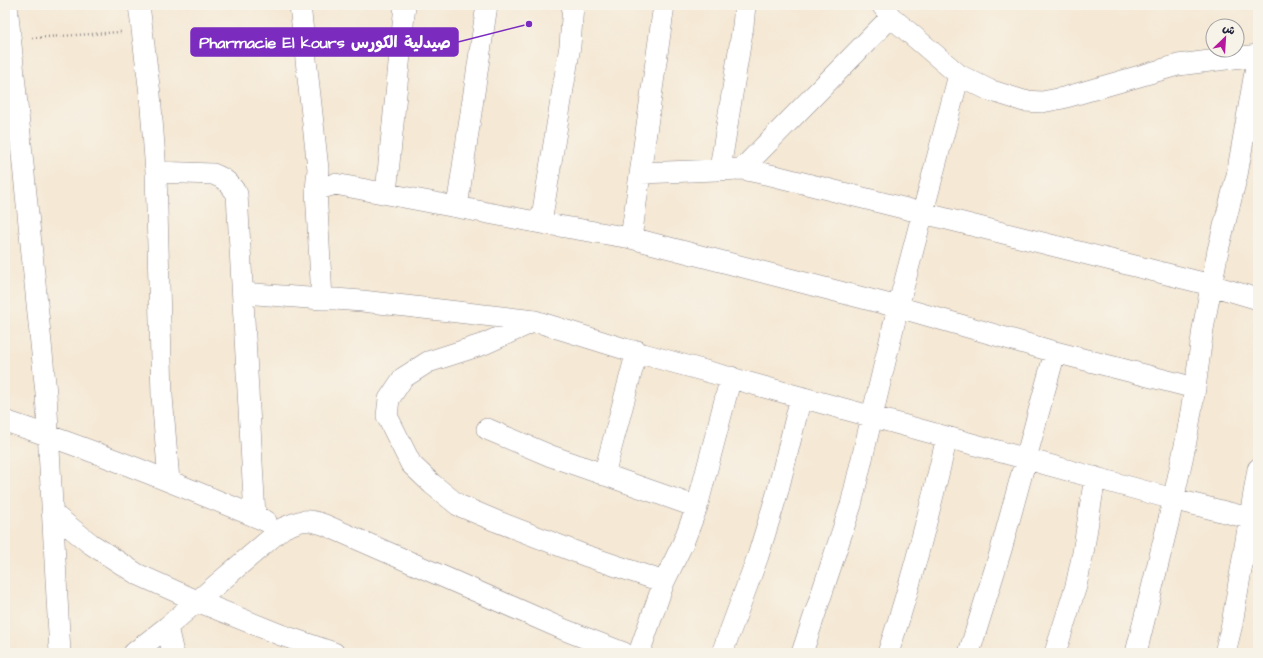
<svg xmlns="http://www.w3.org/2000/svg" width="1263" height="658" font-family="'Architects Daughter','Playpen Sans Arabic',sans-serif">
<rect width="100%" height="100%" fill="#f7f3e8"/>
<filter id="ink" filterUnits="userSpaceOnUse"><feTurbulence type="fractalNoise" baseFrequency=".025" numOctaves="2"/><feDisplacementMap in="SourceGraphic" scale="8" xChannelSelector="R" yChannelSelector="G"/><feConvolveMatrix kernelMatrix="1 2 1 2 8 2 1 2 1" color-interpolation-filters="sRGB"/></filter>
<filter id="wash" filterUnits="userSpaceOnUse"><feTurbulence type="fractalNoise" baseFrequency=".012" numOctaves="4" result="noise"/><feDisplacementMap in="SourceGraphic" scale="16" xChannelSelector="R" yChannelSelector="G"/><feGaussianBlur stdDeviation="0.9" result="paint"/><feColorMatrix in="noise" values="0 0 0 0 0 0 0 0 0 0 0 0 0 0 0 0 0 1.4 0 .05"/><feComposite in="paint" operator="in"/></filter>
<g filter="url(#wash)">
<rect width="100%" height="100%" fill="#f5e8d4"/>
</g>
<g filter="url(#ink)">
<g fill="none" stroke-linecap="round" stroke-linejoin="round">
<defs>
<path id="minor" d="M7,5L46,393L60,653
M139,5L150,94L156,172L162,396L169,481
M300,5L318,169L316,190L335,184L541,223L631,238L898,307L1055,352L1195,388
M882,5L891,17L959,75L989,90L1024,101L1042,102L1063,98L1178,65L1258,55
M720,169L743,26L745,5
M742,169L891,17
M156,172L213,174C226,179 229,183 237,194L255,516
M641,173L742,169L775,176L1211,285L1258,299
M316,190L322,299H335L362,301L535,321L625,349L1173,499L1249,518H1258
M386,193L405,5
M457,207L487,5
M541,223L570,46L573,5
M631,238L664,5
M243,293L322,299
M535,321L484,344L428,362L403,378L389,399L387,416L411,464L432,484L458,505L496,521L584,555L664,582
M5,421C94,450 180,485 266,521
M487,429L551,456L697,507
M604,475L637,351
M52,513L91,544L137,574L197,601L281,635L334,653
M167,627L173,653
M134,653L167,627L283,528C301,520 306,518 325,525L565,630L624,653
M639,653L664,582L683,543L697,507L731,377
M722,653L758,556L777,494L801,397
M802,653L851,505L898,307L959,75
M888,653C912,582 930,510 947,437
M969,653L1001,550L1055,352
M1055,653L1076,586L1083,553L1095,477
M1136,653L1169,519L1186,441L1195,388L1203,329L1218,250L1237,175L1258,55
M1225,653L1232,624L1258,469"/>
</defs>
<use href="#minor" stroke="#8c8588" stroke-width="22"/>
<path stroke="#8c8588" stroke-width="2.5" stroke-dasharray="1 3" stroke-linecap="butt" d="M32,38L121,32"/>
<use href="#minor" stroke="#fff" stroke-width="21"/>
</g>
</g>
<path fill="none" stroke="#7b2cbf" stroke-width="1.5" d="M529 24L458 42"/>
<circle fill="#7b2cbf" stroke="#f7f3e8" stroke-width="1.5" cx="529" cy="24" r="4"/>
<rect fill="#7b2cbf" stroke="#7b2cbf" stroke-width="1.5" x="191" y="28" width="267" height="28" rx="4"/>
<g font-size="16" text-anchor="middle" font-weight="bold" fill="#fff">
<text x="325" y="48">Pharmacie El kours صيدلية الكورس</text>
</g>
<rect width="1263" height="658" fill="none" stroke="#f7f3e8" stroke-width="20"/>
<g transform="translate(1225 38) rotate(25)"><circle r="19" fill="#f7f3e8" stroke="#a29fa3"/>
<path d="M0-3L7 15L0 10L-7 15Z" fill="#b5179e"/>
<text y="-6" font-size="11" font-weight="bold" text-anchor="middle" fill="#22223b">ش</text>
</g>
</svg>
